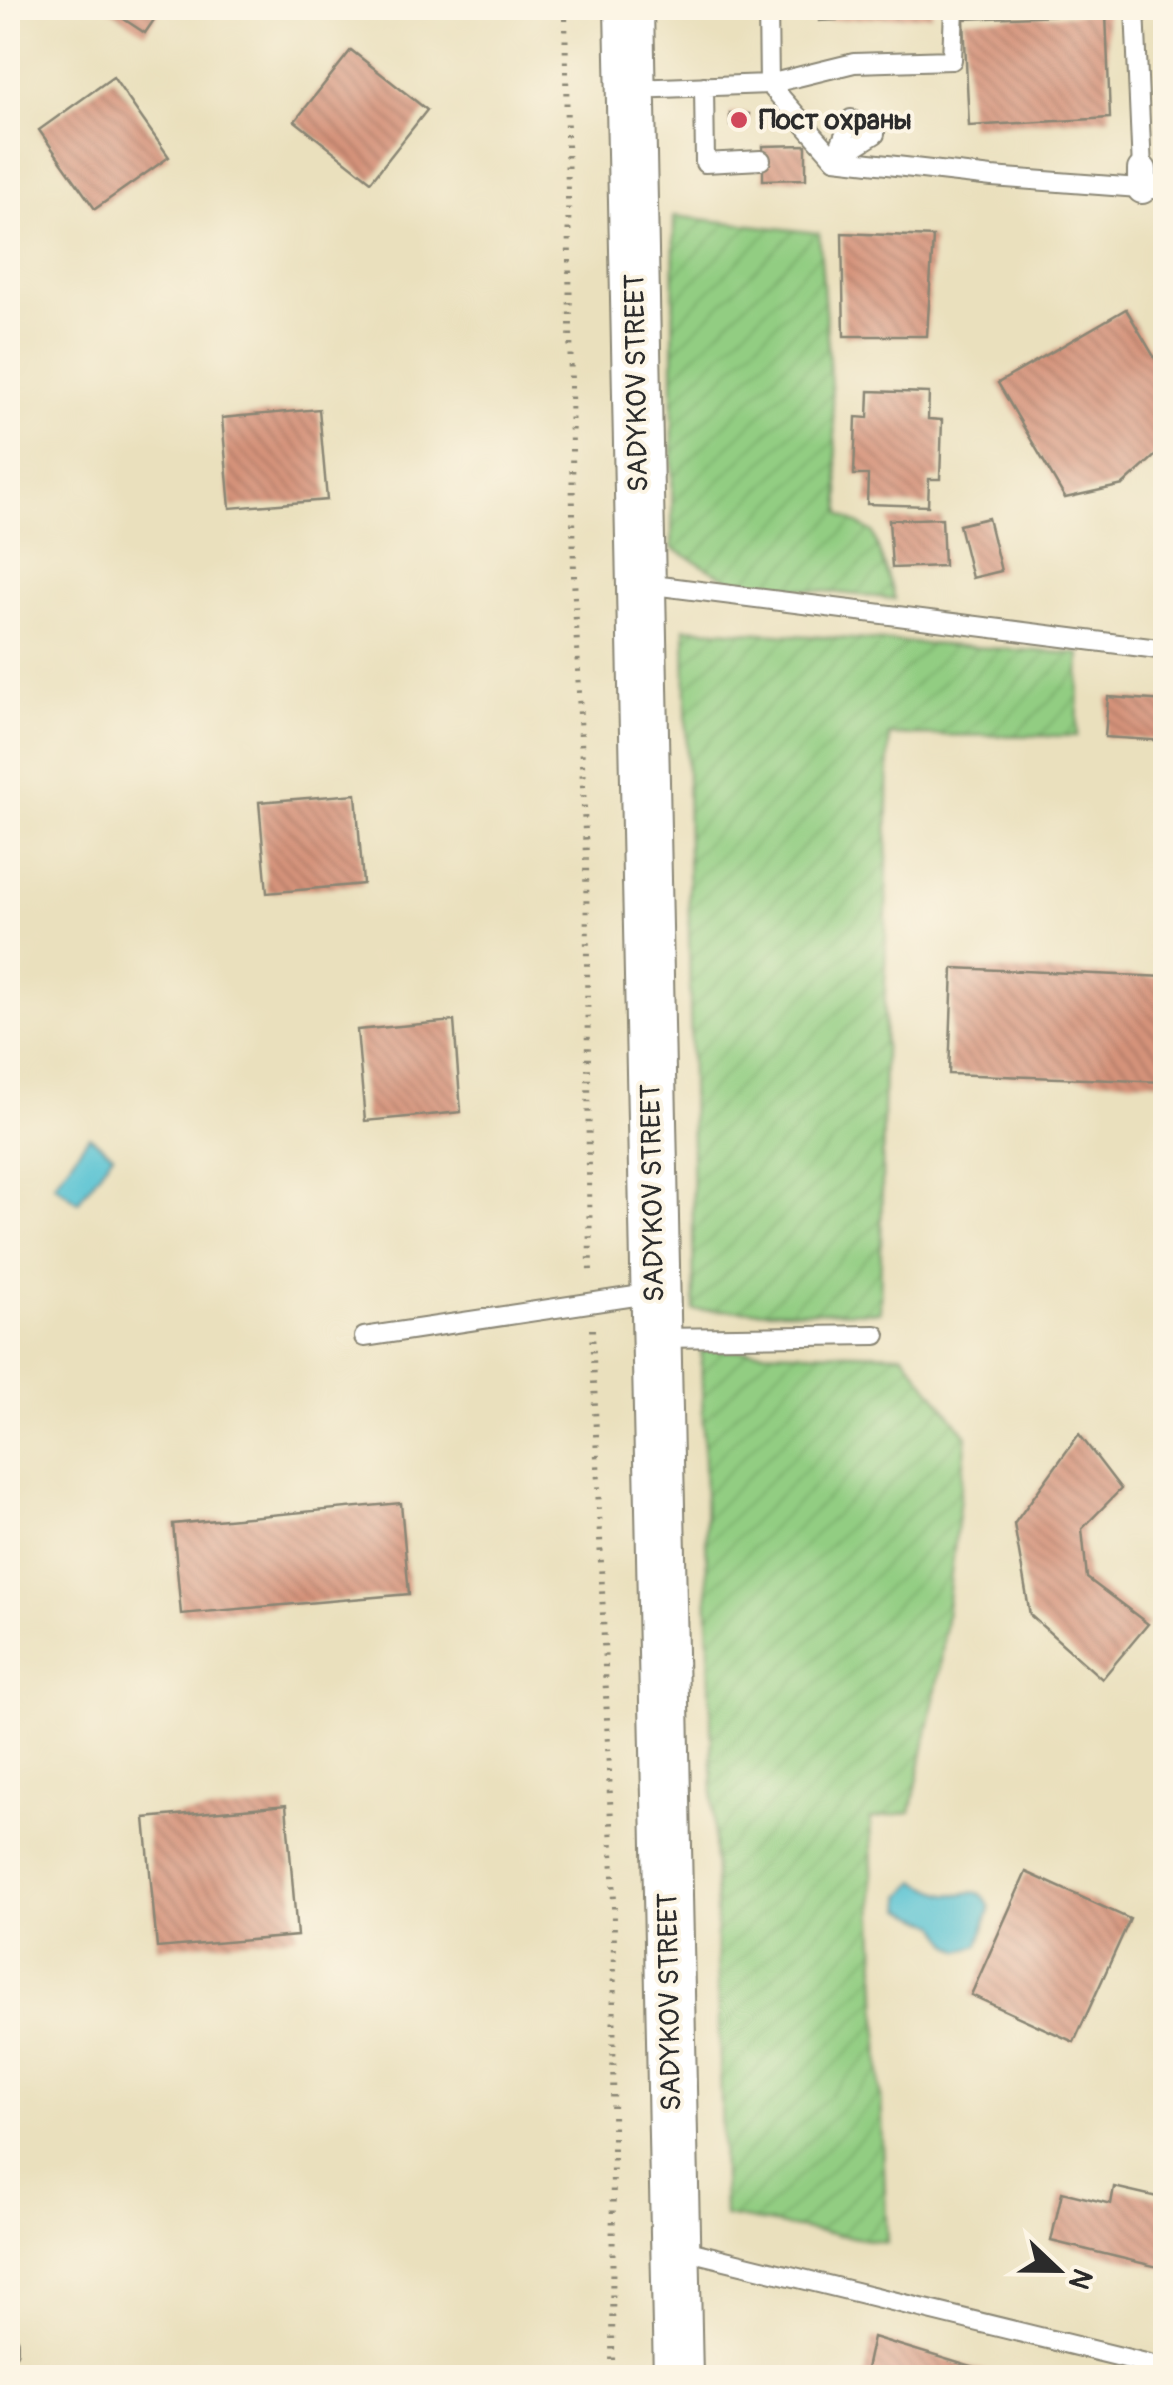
<svg xmlns="http://www.w3.org/2000/svg" width="1173" height="2385" font-family="Pangolin,sans-serif">
<defs>
<pattern id="garden-furrows" width="10" height="10" patternUnits="userSpaceOnUse" patternTransform="scale(2.5)"><rect width="10" height="10" fill="#92cd82"/><path d="M-1 1l2-2M0 10L10 0M9 11l2-2" fill="none" stroke="#7eb070"/></pattern>
<pattern id="building-back-hatch" width="6" height="6" patternUnits="userSpaceOnUse" patternTransform="scale(2.5)"><rect width="6" height="6" fill="#d5937a"/><path d="M-1 5l2 2M0 0l6 6M5-1l2 2" fill="none" stroke="#ad7864"/></pattern>
</defs>
<rect width="100%" height="100%" fill="#fcf5e5"/>
<filter id="ink" filterUnits="userSpaceOnUse"><feTurbulence type="fractalNoise" baseFrequency=".01" numOctaves="2"/><feDisplacementMap in="SourceGraphic" scale="20" xChannelSelector="R" yChannelSelector="G"/><feConvolveMatrix kernelMatrix="1 2 1 2 8 2 1 2 1" color-interpolation-filters="sRGB"/></filter>
<filter id="wash" filterUnits="userSpaceOnUse"><feTurbulence type="fractalNoise" baseFrequency=".0048" numOctaves="4" result="noise"/><feDisplacementMap in="SourceGraphic" scale="40" xChannelSelector="R" yChannelSelector="G"/><feGaussianBlur stdDeviation="2.25" result="paint"/><feColorMatrix in="noise" values="0 0 0 0 0 0 0 0 0 0 0 0 0 0 0 0 0 1.4 0 .05"/><feComposite in="paint" operator="in"/></filter>
<g filter="url(#wash)">
<rect width="100%" height="100%" fill="#eae0bd"/>
<path fill="url(#garden-furrows)" stroke="#5e7c56" stroke-width="2.5" d="M674,216L819,233L841,514L873,533L895,599L731,581L672,548Z
M685,628L1080,654L1077,736L889,735L880,1312L694,1310Z
M701,1350L903,1354L967,1436L940,1669L911,1812L870,1819L887,2243L724,2216Z"/>
<path fill="#59c3d3" stroke="#42777f" stroke-width="2.5" d="M89,1136L113,1154L78,1202L54,1184Z
M916,1881C925,1885 937,1892 948,1894C967,1897 981,1881 990,1909L979,1945L961,1951L950,1944L938,1925L903,1909L902,1896Z"/>
<g id="blocks">
<path fill="url(#building-back-hatch)" d="M107,8H162L145,33Z
M819,8H932V15L819,21Z
M1106,13L1110,118L969,126L964,19Z
M351,50L427,110L371,181L295,121Z
M113,77L169,157L95,209L39,130Z
M730,113L749,114L748,126H730Z
M806,145V179L763,180V146Z
M842,233L933,237L927,336H844Z
M1126,309L1166,377V440L1156,455L1123,485L1065,498L998,383Z
M869,391L929,393L928,419L942,420L940,479H929L928,506L867,504L868,475H854L856,417L868,418Z
M319,409L327,500L230,508L222,418Z
M942,518L944,566L892,568L889,520Z
M988,518L1001,571L972,578L959,525Z
M1108,697L1166,701V741L1105,737Z
M356,794L363,884L267,893L259,802Z
M953,968L1166,977V1082L949,1074Z
M454,1021L461,1112L365,1121L357,1030Z
M1079,1434L1121,1489L1082,1529L1087,1578L1148,1624L1102,1679L1030,1615L1014,1524Z
M401,1503L409,1594L181,1614L173,1524Z
M286,1805L297,1936L157,1948L145,1818Z
M1026,1872L1130,1919L1074,2042L971,1995Z
M1114,2187L1166,2199V2269L1051,2241L1062,2192L1111,2204Z
M873,2337L1005,2377L1004,2378H864Z"/>
</g>
</g>
<g filter="url(#ink)">
<use href="#blocks" fill-opacity="0" stroke="#8a8674" stroke-width="2.5"/>
<g fill="none" stroke-linecap="round" stroke-linejoin="round">
<defs>
<path id="service" d="M768,8L769,84L835,159L992,177L1166,190
M1135,8L1142,170
M704,86L705,163L761,160
M633,89L769,84L854,63L952,60L954,8
M835,158L851,119
M835,159L875,134
M645,584L1166,650
M364,1337L655,1293
M657,1338L876,1335
M676,2248L1166,2368
M8,2343V2350"/>
<path id="pedestrian" d="M1142,189V170"/>
<path id="tertiary" d="M629,8L678,2378"/>
</defs>
<use href="#service" stroke="#8a8674" stroke-width="22"/>
<use href="#pedestrian" stroke="#8a8674" stroke-width="32"/>
<use href="#tertiary" stroke="#8a8674" stroke-width="52"/>
<path stroke="#8a8674" stroke-width="6" stroke-dasharray="2.5 8" stroke-linecap="butt" d="M565,8L574,576L586,856L590,1277
M1032,8V17
M592,1329L614,1902L612,2378"/>
<use href="#service" stroke="#fff" stroke-width="18"/>
<use href="#pedestrian" stroke="#fff" stroke-width="28"/>
<use href="#tertiary" stroke="#fff" stroke-width="48"/>
</g>
</g>
<circle fill="#d1495b" stroke="#fcf5e5" stroke-width="4" cx="739" cy="120" r="10"/>
<g text-anchor="middle" dominant-baseline="central" stroke-width="8" stroke-linejoin="round" paint-order="stroke">
<g font-size="28" font-weight="bold" fill="#2b2b2b" stroke="#fcf5e5" text-anchor="start">
<text x="759" y="120">Пост охраны</text>
</g>
<g font-size="28" fill="#2b2b2b" stroke="#fcf5e5">
<text transform="translate(637 383) rotate(-91)">SADYKOV STREET</text>
<text transform="translate(653 1193) rotate(-91)">SADYKOV STREET</text>
<text transform="translate(670 2002) rotate(-91)">SADYKOV STREET</text>
</g>
</g>
<rect width="1173" height="2385" fill="none" stroke="#fcf5e5" stroke-width="40"/>
<g transform="translate(1058 2270) rotate(112)" stroke="#fcf5e5" stroke-width="8" paint-order="stroke">
<path d="M0-8L18 38L0 25L-18 38Z" fill="#2b2b2b"/>
<text y="-15" font-size="28" font-weight="bold" text-anchor="middle" fill="#2b2b2b">N</text>
</g>
</svg>
